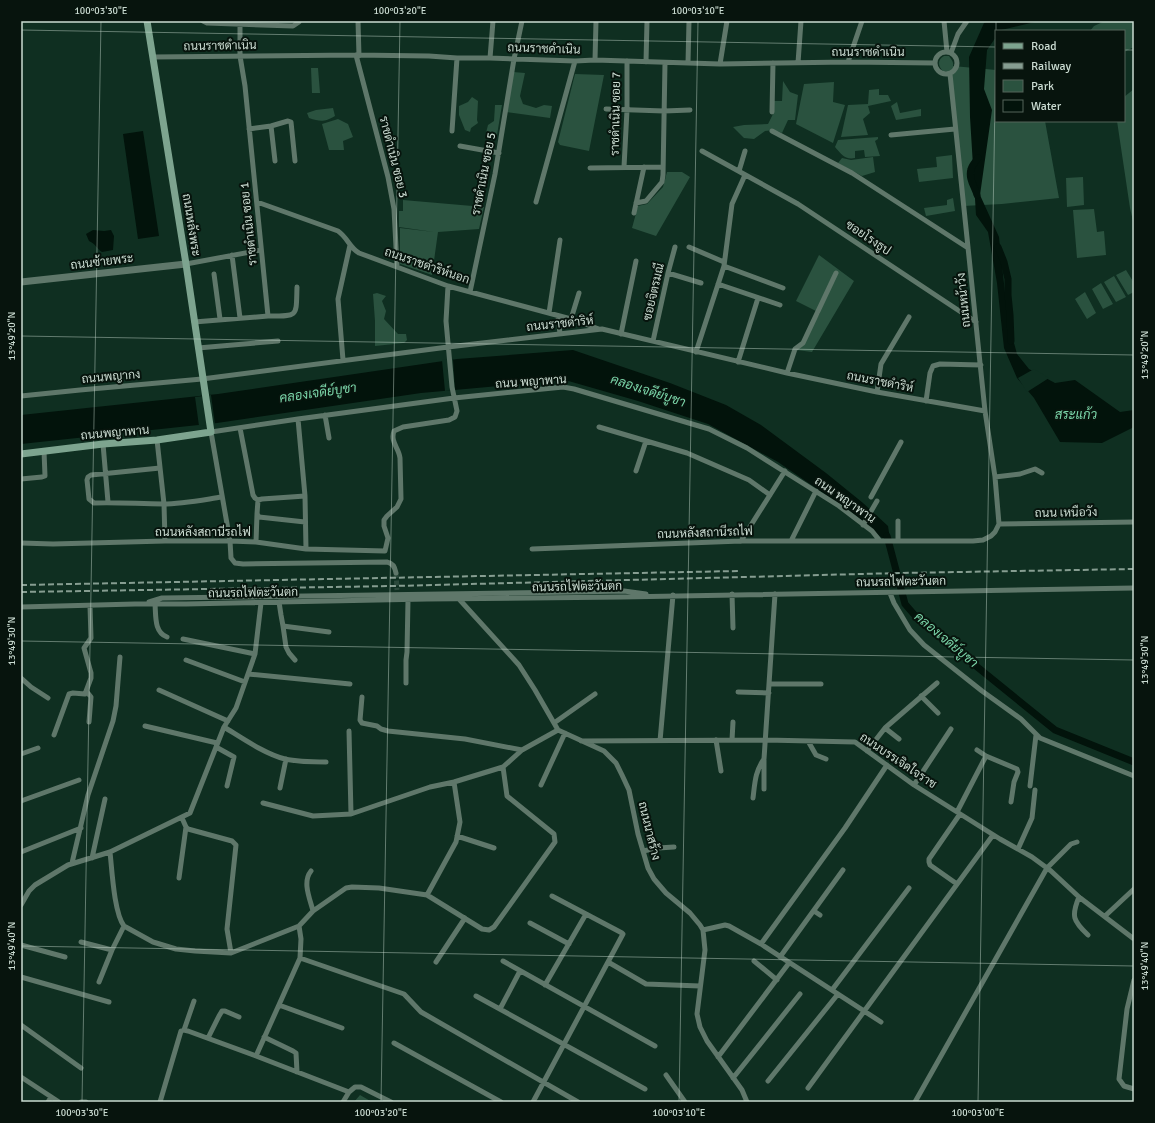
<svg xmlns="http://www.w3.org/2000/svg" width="1155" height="1123" font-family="Signika,Sarabun,sans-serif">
<rect width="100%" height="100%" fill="#0f2f21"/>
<path fill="#2a523f" d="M1105,21H1134V47L1124,52V31H1090L1094,26Z
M944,56H949C951,59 954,62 953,66L996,70V121H1045L1059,198L1002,204L963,206L948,72L943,71C938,66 937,60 944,56Z
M311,68H318L320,93H312Z
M513,72L525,73L520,96L523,104L536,108L544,105L552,106L550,118L506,112Z
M575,74L604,75L589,151L560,145L558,142Z
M783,81L790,92L798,95L795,120H788L782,133L774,130L765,131L754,139L744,138L733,127L744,125L768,124L773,114L774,101H782Z
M834,82L833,102L845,105L833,143L796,124L804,84Z
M879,89V95H888L891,101L868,106L870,113L863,119L868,135L841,137L848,105L868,104L869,90Z
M1134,89V222L1133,221L1130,208L1117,121H1124V97Z
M472,97L478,101L477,120L478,123L471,128L470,132L465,130L459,115V106L468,102Z
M897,102L900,113L921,109V116L896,120L891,106Z
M495,105H502L497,135L486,133L488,125L494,121Z
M333,108L335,116C324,122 321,122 309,118L307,113L316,110Z
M338,119L348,124L353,137L343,141L344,150H329L322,124Z
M878,137V139L875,141L880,156L865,157L864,150L855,151V158C845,160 841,154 835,147L838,140Z
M952,155L953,178L919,182L917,169L937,167L936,157Z
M873,157L875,172L862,176L838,163L842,158L851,160Z
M667,172H682L690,177L656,236L632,228L638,206L647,204L663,187Z
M1083,177L1084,205L1067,207L1066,178Z
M953,198L955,211L926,216L924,208L947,205V200Z
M403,200L484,207L479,229L438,232L432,275L400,264V228L434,232L399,227V211H403Z
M1094,209L1097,232L1104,231L1106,255L1077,258L1073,210Z
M819,255L854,281L812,352L797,350L820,313L796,301Z
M1126,270L1134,283V292L1128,295L1116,275Z
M1114,276L1126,297L1116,302L1104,282Z
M1101,283L1113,304L1103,309L1092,289Z
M1085,292L1096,313L1087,319L1075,299Z
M377,293L386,296L382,301L386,311L384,319L398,334H406L407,340L404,343L375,346V321L373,294Z
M360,1095L372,1102H354Z"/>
<path fill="#02130b" d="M988,21H1051H1039L1001,30L1000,31H996V37L987,50L984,89L992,110L980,195L999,237L1008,321L1017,354L1029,369L1055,383L1075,380L1120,412L1134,410V427L1102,443L1060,442L1034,398L1017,378L1004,348L997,283L988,232L976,215L970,117L969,57L984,23Z
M143,131L159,236L138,239L123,134Z
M93,230L104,231L111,230L114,236L113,250L102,252C96,248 96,244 89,241L86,234Z
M573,350L670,383L726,405L761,425L826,473L863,503L888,526L890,539L882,538L855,515L778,462L708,424L638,401L565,380L421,393L217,423L21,444V415L218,394L457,359Z"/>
<path fill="#0f2f21" d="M453,359L455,390L445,391L442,360Z
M1034,369L1049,378L1027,392L1018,378Z
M211,395L215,424L199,426L195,397Z"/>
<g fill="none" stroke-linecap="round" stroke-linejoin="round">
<path stroke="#02130b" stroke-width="7" d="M977,195C975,187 968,179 971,169C972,165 976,161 978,158
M998,247L1004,262L1008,279V295L1010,315L1011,341
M887,536L905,604L918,619L1055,730L1134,762"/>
<path stroke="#2b493b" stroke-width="5" stroke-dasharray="5 2.5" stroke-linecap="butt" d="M396,573L397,590"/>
<path stroke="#5f776a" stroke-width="5" d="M203,21L207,23L293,26L299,22V21
M358,21L359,56
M944,21L947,52
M935 63a11 11 0 1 1 22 0a11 11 0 1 1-22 0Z
M951,53L958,34L967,21
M356,55L388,177L394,209L397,266
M153,57L356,55L429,56L457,58H490L575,61L595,60L720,64L848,62L935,63
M490,58L493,21
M595,60L596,21
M646,62L647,21
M848,62L862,21
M688,63L689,21
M798,63L801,21
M720,64L727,21
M606,109L664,111L690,110
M772,112L773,63
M271,126L275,161
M249,129L271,126L288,121L291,122L295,161
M452,131L457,58
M772,131L852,173L968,248
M891,135L955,129
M460,146L499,153
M702,151L798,204L976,322
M624,167L627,110V61
M590,168L663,167
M739,171L745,151
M257,202L338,231C347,237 350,248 359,253L448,286L571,319L599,329
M536,202L575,61
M636,203L646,201L662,182L663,175L665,63
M634,213L644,167
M689,247L724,262
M232,255L240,318
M186,264L261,250
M724,266L783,288
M668,273L701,283
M214,274L220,319
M718,284L780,305
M470,292L495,174L514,59L522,21
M549,313L560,240
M268,316C299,316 296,317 297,287
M558,316L560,334
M571,319L579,293
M194,322L268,316L245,86L240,56V21
M621,334L636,261
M653,341L668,273L675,247
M198,348L278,341
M696,352L724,266L732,204L745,175
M343,360L338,299L350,245
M738,362L758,298
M787,373L795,349L803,343L836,273
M877,392L881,364L909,317
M21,396L80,390L202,379L448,347L602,329L787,373L877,392L985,411
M926,401L930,373L933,366L940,364L981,365
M325,415L329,438
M298,419L305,496L306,549
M599,427L687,453L749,480L770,495
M240,428L253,495L255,498L258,500
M157,440L164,504L165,541
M103,444L108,502
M160,468L91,475L88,477L87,480L89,499L94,503C117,502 140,504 163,504C182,504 202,500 222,497
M636,471L646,441
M995,477L1020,474L1035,469L1042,473
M21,479L42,477L45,476L44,451
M305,496L262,499L258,500L257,514L259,517L305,522
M871,497L901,442
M898,521V541
M999,524L1134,522
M863,525L877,501
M741,541L785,471
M791,541L816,491
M256,542L257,514
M21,543L53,544L165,541H230L256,542L306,549L385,551L388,538L384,526V520L387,516L397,507L401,499L400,458C399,448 390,442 394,431L403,427L449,420L455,417L457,411L452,387L446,321L448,286
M532,549L741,541H880
M396,573C395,567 393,563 387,562L243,564L235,563L231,558L230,541L211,432L298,419L454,398L563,387L574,389L709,429L747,448L839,506L872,531L880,541H973L983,540L991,536L995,532L999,524L995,477L985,411L950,74
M890,593L894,603L910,630L924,645L982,691L1021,719L1040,738L1134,776
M732,594L733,628
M459,599L519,665L535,690L558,730L604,751L616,763L622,775L629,790L638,834L648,868L654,879L666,893L690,913L700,925L703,930L705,950L697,1014L700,1027L707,1041L742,1090L747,1102
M149,602L162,598L573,592L624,591L646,594
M279,602L281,615L283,626L286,647L289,653L295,660
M155,604C156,616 154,632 167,637
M21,607L135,604H186L427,599L621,597L1134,588
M283,626L329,632
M183,639L255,654
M186,660L245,682
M248,674L350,684
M21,678L31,687L48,698
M406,683V660L407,652L408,600
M769,684H821
M159,690L228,721
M87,692L91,697L89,722
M738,692L769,693
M921,696L938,713
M362,697L360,720L362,723L377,726L381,729L388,731L465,739L522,750
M554,723L595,694
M145,726L217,743
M224,727C242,738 265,754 285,759C298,762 312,762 326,762
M885,728L899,739
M349,731L351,814
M54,735L69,694L73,693L85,694L91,678V673L84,648L91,638L90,606
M716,740L721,771
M732,740L733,722
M581,741L766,740L855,742L914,785L1000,839L1032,857L1051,871L1079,897L1134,939
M660,741L673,595
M808,741L816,755L826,759
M216,747L234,757L227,786
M977,750L986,756
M867,751L885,728L937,683
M21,754L38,748
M541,785L565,733
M914,785L951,729
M1030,786L1036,735
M280,788L286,759
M764,789V760
M753,798C755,782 755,772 764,759L775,594
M21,801L79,780
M263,803L313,816L351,814L430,787L454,782L503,767L522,750L558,730
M957,812L986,756L1017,769L1018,772L1014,782L1011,802
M182,818L186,827L188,829L232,841L236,845L227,929L231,953
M457,836L494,848
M1018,849L1032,818L1035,790
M643,851L658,848L674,847
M21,852L81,828
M110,852C112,870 114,913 124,926L153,942L176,949L195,951L231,953L299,926L313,911L346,888L352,887L379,888L427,895L482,929L489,930L494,927L555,842L554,834L507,796L503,767
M92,858L105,799
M72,863L88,795L113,721L116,706L120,657
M311,871C302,882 310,899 313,911
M179,878L186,827
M957,884L930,865L929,862V859L960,814
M427,895L456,842L460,822L454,782
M1079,897C1071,916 1073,921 1088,935
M21,905L29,891L35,885L68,865L110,852L190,813L224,727L236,708L255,654L261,603
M814,911L820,915
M1105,916L1134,889
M530,923L569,944
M299,926L301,939L300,958
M703,930L725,925L729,926L761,944L881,1022
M81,942L112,950
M761,944L845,828L887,765
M21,945L65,957
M780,957L843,870
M503,961L655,1046
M754,961L777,980
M436,962L465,918
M608,962L646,984L700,986
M21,977L109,1002
M1134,980L1127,1009L1119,1079L1124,1086L1134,1089
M99,982L112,950L124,926
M545,985L586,914
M832,990L909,888
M476,996L645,1089
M279,1005L342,1028
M500,1009L520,971
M21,1025L81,1068
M184,1030L194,1001
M264,1037L293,1051L296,1053L297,1072
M208,1038L219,1016L222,1011H225L239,1017
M394,1043L501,1102
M718,1057L789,963
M666,1075L685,1102
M21,1077L59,1102
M733,1078L800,994
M768,1081L838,994
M808,1088L993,835
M349,1092L256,1056L300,958L404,994L421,1012L578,1102
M48,1102L51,1097
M81,1102H86
M160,1102L181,1031L184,1030L188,1031L256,1056
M343,1102L349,1092L355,1087H361L391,1102
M533,1102L623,934L622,933L552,896
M915,1102L1047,868L1071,844L1077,842"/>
<path stroke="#5f776a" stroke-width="7" d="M21,282L186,264"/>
<path stroke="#7da48f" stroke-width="7" d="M21,454L103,444L157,440L211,432L186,264L147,21"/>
<path stroke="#869d91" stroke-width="2" stroke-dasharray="6 3" stroke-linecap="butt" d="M21,585L739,571
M21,592L394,586L900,573L1134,569"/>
</g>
<path fill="none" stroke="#cadbd1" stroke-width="1" stroke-opacity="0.45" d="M21,30L996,47M996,31V21M1124,50H1134M21,336L1134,355M21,641L1134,660M21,946L1134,966M82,1102L101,21M381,1102L400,21M679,1102L698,21M978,1102L996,43"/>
<g text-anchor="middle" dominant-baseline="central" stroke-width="4" stroke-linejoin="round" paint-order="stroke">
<g font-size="12" fill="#cadbd1" stroke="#07140d">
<text transform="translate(220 46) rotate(-1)">ถนนราชดำเนิน</text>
<text transform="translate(544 49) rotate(2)">ถนนราชดำเนิน</text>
<text x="868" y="52">ถนนราชดำเนิน</text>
<text transform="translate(616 114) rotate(-89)">ราชดำเนิน ซอย 7</text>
<text transform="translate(393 157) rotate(76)">ราชดำเนิน ซอย 3</text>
<text transform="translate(484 174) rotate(-79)">ราชดำเนิน ซอย 5</text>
<text transform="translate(249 224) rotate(-96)">ราชดำเนิน ซอย 1</text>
<text transform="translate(191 225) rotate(81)">ถนนหลังพระ</text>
<text transform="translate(868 238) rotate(34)">ซอยโรงธูป</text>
<text transform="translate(102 262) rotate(-7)">ถนนซ้ายพระ</text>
<text transform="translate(427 266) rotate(19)">ถนนราชดำริห์นอก</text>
<text transform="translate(654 292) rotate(-77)">ซอยจิตรมณี</text>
<text transform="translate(964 300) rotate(-96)">ถนนหน้าวัง</text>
<text transform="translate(560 324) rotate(-6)">ถนนราชดำริห์</text>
<text transform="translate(111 377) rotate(-5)">ถนนพญากง</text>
<text transform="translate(531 382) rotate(-4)">ถนน พญาพาน</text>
<text transform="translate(880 382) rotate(11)">ถนนราชดำริห์</text>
<text transform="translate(115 433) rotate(-5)">ถนนพญาพาน</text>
<text transform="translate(845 500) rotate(35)">ถนน พญาพาน</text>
<text transform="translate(1066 513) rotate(-1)">ถนน เหนือวัง</text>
<text x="203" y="532">ถนนหลังสถานีรถไฟ</text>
<text transform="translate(705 533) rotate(-2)">ถนนหลังสถานีรถไฟ</text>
<text transform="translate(901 582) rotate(-1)">ถนนรถไฟตะวันตก</text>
<text transform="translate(577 587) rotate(-1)">ถนนรถไฟตะวันตก</text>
<text transform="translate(253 593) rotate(-1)">ถนนรถไฟตะวันตก</text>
<text transform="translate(898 761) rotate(34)">ถนนบรรเจิดใจราช</text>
<text transform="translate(649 831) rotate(76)">ถนนนาสร้าง</text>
</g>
<g font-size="13" font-style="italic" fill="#7ad4a8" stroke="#07140d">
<text transform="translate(648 391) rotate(18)">คลองเจดีย์บูชา</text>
<text transform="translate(318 393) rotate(-8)">คลองเจดีย์บูชา</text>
<text x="1076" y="415">สระแก้ว</text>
<text transform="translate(946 640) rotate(40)">คลองเจดีย์บูชา</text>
</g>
</g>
<rect width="1155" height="1123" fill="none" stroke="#07140d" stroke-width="44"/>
<rect x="995" y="30" width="130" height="92" fill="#07140d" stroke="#55645b"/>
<rect x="1003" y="43" width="20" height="6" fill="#7da48f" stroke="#55645b"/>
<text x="1031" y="50" font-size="12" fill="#cadbd1">Road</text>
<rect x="1003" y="63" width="20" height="6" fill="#869d91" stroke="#55645b"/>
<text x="1031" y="70" font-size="12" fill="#cadbd1">Railway</text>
<rect x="1003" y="80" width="20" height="12" fill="#2a523f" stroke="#55645b"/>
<text x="1031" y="90" font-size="12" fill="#cadbd1">Park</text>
<rect x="1003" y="100" width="20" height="12" fill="#02130b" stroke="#55645b"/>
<text x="1031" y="110" font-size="12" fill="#cadbd1">Water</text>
<rect x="22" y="22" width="1111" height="1079" fill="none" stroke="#cadbd1" stroke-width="1.5"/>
<g font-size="10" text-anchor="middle" fill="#cadbd1">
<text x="101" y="14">100°03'30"E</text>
<text x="400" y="14">100°03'20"E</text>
<text x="698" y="14">100°03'10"E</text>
<text transform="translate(11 336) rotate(-90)" y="4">13°49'20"N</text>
<text transform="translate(1144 355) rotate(-90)" y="4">13°49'20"N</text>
<text transform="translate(11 641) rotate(-90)" y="4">13°49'30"N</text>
<text transform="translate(1144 660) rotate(-90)" y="4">13°49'30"N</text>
<text transform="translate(11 946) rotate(-90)" y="4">13°49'40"N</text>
<text transform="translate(1144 966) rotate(-90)" y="4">13°49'40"N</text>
<text x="82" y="1116">100°03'30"E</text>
<text x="381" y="1116">100°03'20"E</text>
<text x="679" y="1116">100°03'10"E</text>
<text x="978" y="1116">100°03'00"E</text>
</g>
</svg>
